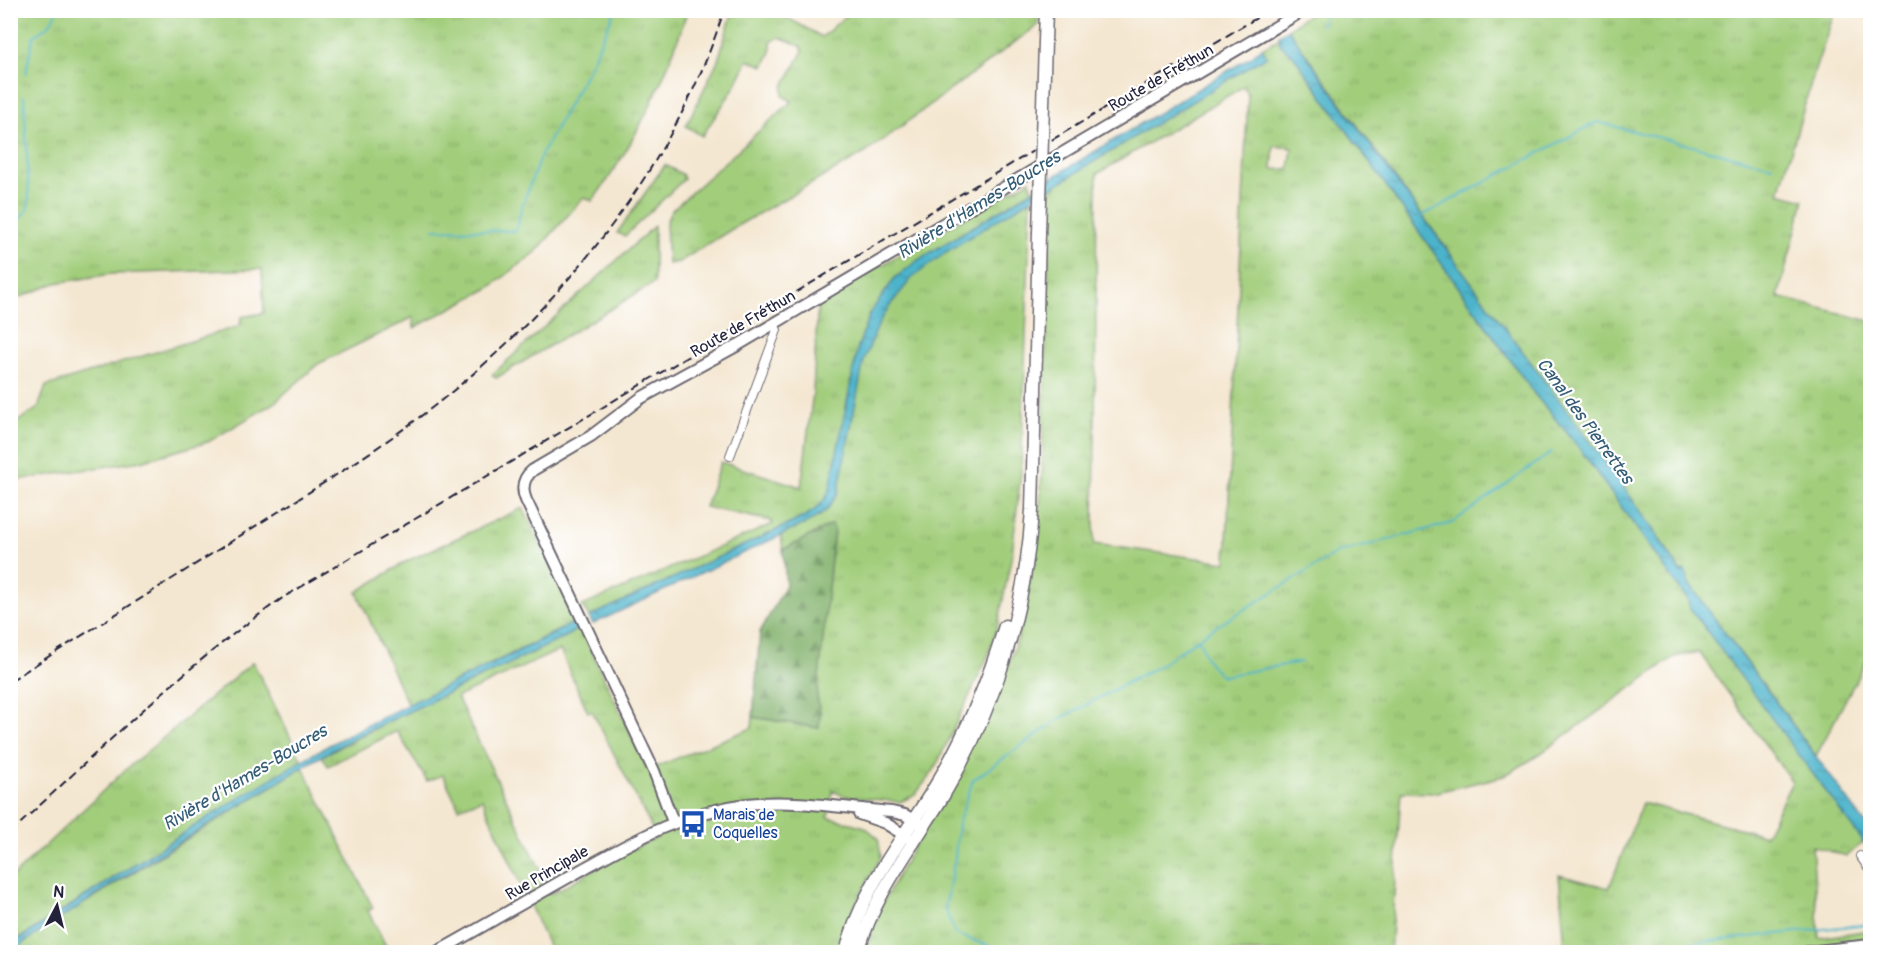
<svg xmlns="http://www.w3.org/2000/svg" width="1881" height="963" font-family="Pangolin,sans-serif">
<defs>
<pattern id="grass-tufts" width="24" height="20" patternUnits="userSpaceOnUse" patternTransform="scale(1.5)"><rect width="24" height="20" fill="#a2ce7b"/><path d="M3 7l-1-3M5 7V3M7 7l1-3M15 17l-1-3M17 17v-4M19 17l1-3" fill="none" stroke="#8bb16b"/></pattern>
<pattern id="forest-firs" width="22" height="20" patternUnits="userSpaceOnUse" patternTransform="scale(1.5)"><rect width="22" height="20" fill="#81b16b"/><path d="M5 1l3.5 6h-7zM16 11l3.5 6h-7z" fill="#699059"/></pattern>
<pattern id="water-ripples" width="26" height="14" patternUnits="userSpaceOnUse" patternTransform="scale(1.5)"><rect width="26" height="14" fill="#4cb4cb"/><path d="M2 4q2-2 4 0t4 0M15 11q2-2 4 0t4 0" fill="none" stroke="#3f92a6"/></pattern>
</defs>
<rect width="100%" height="100%" fill="#fff"/>
<filter id="ink" filterUnits="userSpaceOnUse"><feTurbulence type="fractalNoise" baseFrequency=".0167" numOctaves="2"/><feDisplacementMap in="SourceGraphic" scale="12" xChannelSelector="R" yChannelSelector="G"/><feConvolveMatrix kernelMatrix="1 2 1 2 8 2 1 2 1" color-interpolation-filters="sRGB"/></filter>
<filter id="wash" filterUnits="userSpaceOnUse"><feTurbulence type="fractalNoise" baseFrequency=".008" numOctaves="4" result="noise"/><feDisplacementMap in="SourceGraphic" scale="24" xChannelSelector="R" yChannelSelector="G"/><feGaussianBlur stdDeviation="1.35" result="paint"/><feColorMatrix in="noise" values="0 0 0 0 0 0 0 0 0 0 0 0 0 0 0 0 0 1.4 0 .05"/><feComposite in="paint" operator="in"/></filter>
<g filter="url(#wash)">
<rect width="100%" height="100%" fill="#f4e7d1"/>
<path fill="url(#grass-tufts)" stroke="#62785b" stroke-width="1.5" fill-rule="evenodd" d="M11,10H687V11C669,73 632,150 592,201L584,197L535,253L489,288L414,328V317L318,364L274,403L208,442L141,461L11,481V426L38,408L46,386L240,326L241,317L264,313L262,269L111,274L56,283L11,301Z
M1314,10L1835,11L1815,70L1779,193L1804,200L1778,297L1870,321V644L1867,659L1816,756L1687,581L1684,571L1682,574C1632,493 1571,418 1515,342C1438,238 1363,133 1288,29Z
M733,11H775L822,37L851,11H1038V25L865,153L737,226L679,262L668,264L666,223L671,211L792,101L783,96V87L803,51L801,46L779,37L771,42V52L764,66L748,60L734,88L702,136L686,126L718,60Z
M1280,38L1282,46L1293,55L1536,396L1574,441L1688,600L1690,608L1864,842L1846,856L1812,846L1819,938L1870,930V952H1511L1565,947L1559,875L1609,888L1642,803L1765,835L1792,782L1699,652L1674,657L1537,756L1504,776L1433,793L1401,792L1390,952H865L878,911L1000,691L1017,640L1037,542L1042,475L1049,246L1048,190L1266,56L1262,48ZM1244,86L1248,94L1226,562L1094,544L1097,174ZM1274,146L1292,148L1289,170L1272,169Z
M665,165L682,174L684,179L625,236L617,233Z
M1030,180L1032,191L918,260L895,278L870,313L858,347L830,488C825,505 812,513 796,521L589,617L582,606L773,524L771,521L705,507L721,462L801,487L813,392L818,301Z
M1031,199L1021,472L1012,554L998,625L986,661L934,770L915,795L900,802L844,796L833,791L828,817L865,827L878,838L881,857L853,908L840,952H551L482,799L459,808L443,775L427,781L397,731L328,766L322,756L417,707L567,636L578,628L573,623L408,705L357,592L407,561L523,508L648,770L752,728L753,717L819,728L820,713L817,697L834,529L831,525L783,550L781,535L821,515L826,511L837,495C854,422 853,332 912,277C944,248 994,222 1031,199ZM560,650L588,712L592,711L657,838L613,858L552,894L457,697Z
M654,226V283L496,378L492,375Z
M253,662L302,761L215,813L20,938L11,934L10,879L123,772Z
M303,767L373,908L368,911L389,952H13L14,949L51,924Z"/>
<path fill="url(#forest-firs)" stroke="#526a53" stroke-width="1.5" d="M832,524L834,529L817,697L820,713L819,728L753,717L760,632L786,585L783,550Z"/>
<path fill="url(#water-ripples)" stroke="#376b83" stroke-width="1.5" d="M1288,29C1364,138 1443,245 1523,352C1577,425 1634,496 1681,573L1684,570L1688,577L1687,581L1870,830V851L1690,608L1688,600L1574,441L1536,396L1293,55L1280,44L1279,35Z
M1262,48L1267,56L1048,190V180L1249,58Z
M1035,189L1034,197L946,252L912,278L891,304L880,321L864,360L839,488L837,495L826,511L809,522L593,624L589,617L796,521C812,513 825,505 830,488L858,347L870,313L895,278L918,260Z
M573,623L578,628L567,636L356,737L313,761L147,862L14,949L13,952H11V945L13,943C112,880 210,813 313,754C397,706 488,669 573,623Z"/>
<g fill="none" stroke-linecap="round" stroke-linejoin="round">
<path stroke="#4cb4cb" stroke-width="2" d="M1321,25L1327,10
M26,73L33,37L49,25L58,10
M1420,217L1597,122L1772,166
M434,229L516,231L522,206L541,155L590,66L615,10
M10,232L28,208L29,199L24,96
M1199,639C1204,653 1209,669 1223,676L1301,662
M1006,952L955,934L945,908L955,858L958,824L973,780L1058,720L1162,664L1209,631L1337,553L1452,523L1552,452
M1610,952L1870,924"/>
</g>
</g>
<g filter="url(#ink)">
<g fill="none" stroke-linecap="round" stroke-linejoin="round">
<defs>
<path id="minor" d="M730,456L777,330L774,324
M1860,856L1870,870"/>
<path id="tertiary" d="M859,814L885,823L909,838
M673,822L654,771L526,500C521,488 523,478 533,470L591,436L641,398L738,345L1304,10
M437,952C486,925 534,896 583,869C637,839 684,812 747,804C795,799 844,808 892,812L905,815L920,824
M1807,952L1870,945"/>
<path id="primary" d="M846,952C862,887 902,841 936,785C966,735 988,682 1005,626
M858,952C875,892 911,849 943,796C994,710 1026,611 1032,510L1039,233"/>
</defs>
<use href="#minor" stroke="#6c6770" stroke-width="10"/>
<use href="#tertiary" stroke="#6c6770" stroke-width="14"/>
<use href="#primary" stroke="#6c6770" stroke-width="15"/>
<use href="#minor" stroke="#fff" stroke-width="8"/>
<use href="#tertiary" stroke="#fff" stroke-width="10"/>
<use href="#primary" stroke="#fff" stroke-width="12"/>
<path stroke="#22223b" stroke-width="2" stroke-dasharray="9 4.5" stroke-linecap="butt" d="M10,681C84,634 158,588 232,541C293,502 355,465 413,422C550,321 673,174 724,10
M10,833C100,750 183,667 284,597L1270,10"/>
<defs>
<path id="primary-bridge" d="M1039,233L1046,10"/>
</defs>
<use href="#primary-bridge" stroke="#6c6770" stroke-width="15" stroke-linecap="butt"/>
<use href="#primary-bridge" stroke="#fff" stroke-width="12"/>
</g>
</g>
<defs>
<symbol id="bus-bare" viewBox="-9 -9 18 18"><path d="M-5-6H5V4H4V6H2V4H-2V6H-4V4H-5ZM-3.5-4V0h7V-4ZM-3.5 1.2v1.5H-2V1.2ZM2 1.2v1.5H3.5V1.2Z" fill="#1a4fb4" stroke="#fff" stroke-width="2.5" paint-order="stroke"/></symbol>
</defs>
<g fill-rule="evenodd">
<use href="#bus-bare" x="674" y="805" width="38" height="38"/>
</g>
<g text-anchor="middle" dominant-baseline="central" stroke-width="4.5" stroke-linejoin="round" paint-order="stroke">
<g font-size="16" fill="#22223b" stroke="#fff">
<text transform="translate(1161 78) rotate(-30)">Route de Fréthun</text>
<text transform="translate(743 324) rotate(-30)">Route de Fréthun</text>
<text transform="translate(547 873) rotate(-30)">Rue Principale</text>
</g>
<g font-size="16" fill="#164399" stroke="#fff" text-anchor="start">
<text x="713" y="815">Marais de<tspan x="713" dy="18">Coquelles</tspan></text>
</g>
<g font-size="18" font-style="italic" fill="#335c75" stroke="#fff">
<text transform="translate(979 205) rotate(-32)">Rivière d'Hames-Boucres</text>
<text transform="translate(1585 421) rotate(54)">Canal des Pierrettes</text>
<text transform="translate(245 778) rotate(-31)">Rivière d'Hames-Boucres</text>
</g>
</g>
<rect width="1881" height="963" fill="none" stroke="#fff" stroke-width="36"/>
<g transform="translate(57 906) rotate(7)" stroke="#ffffff" stroke-width="4.5" paint-order="stroke">
<path d="M0-4.5L10 22L0 15L-10 22Z" fill="#22223b"/>
<text y="-9" font-size="16" font-weight="bold" text-anchor="middle" fill="#22223b">N</text>
</g>
</svg>
